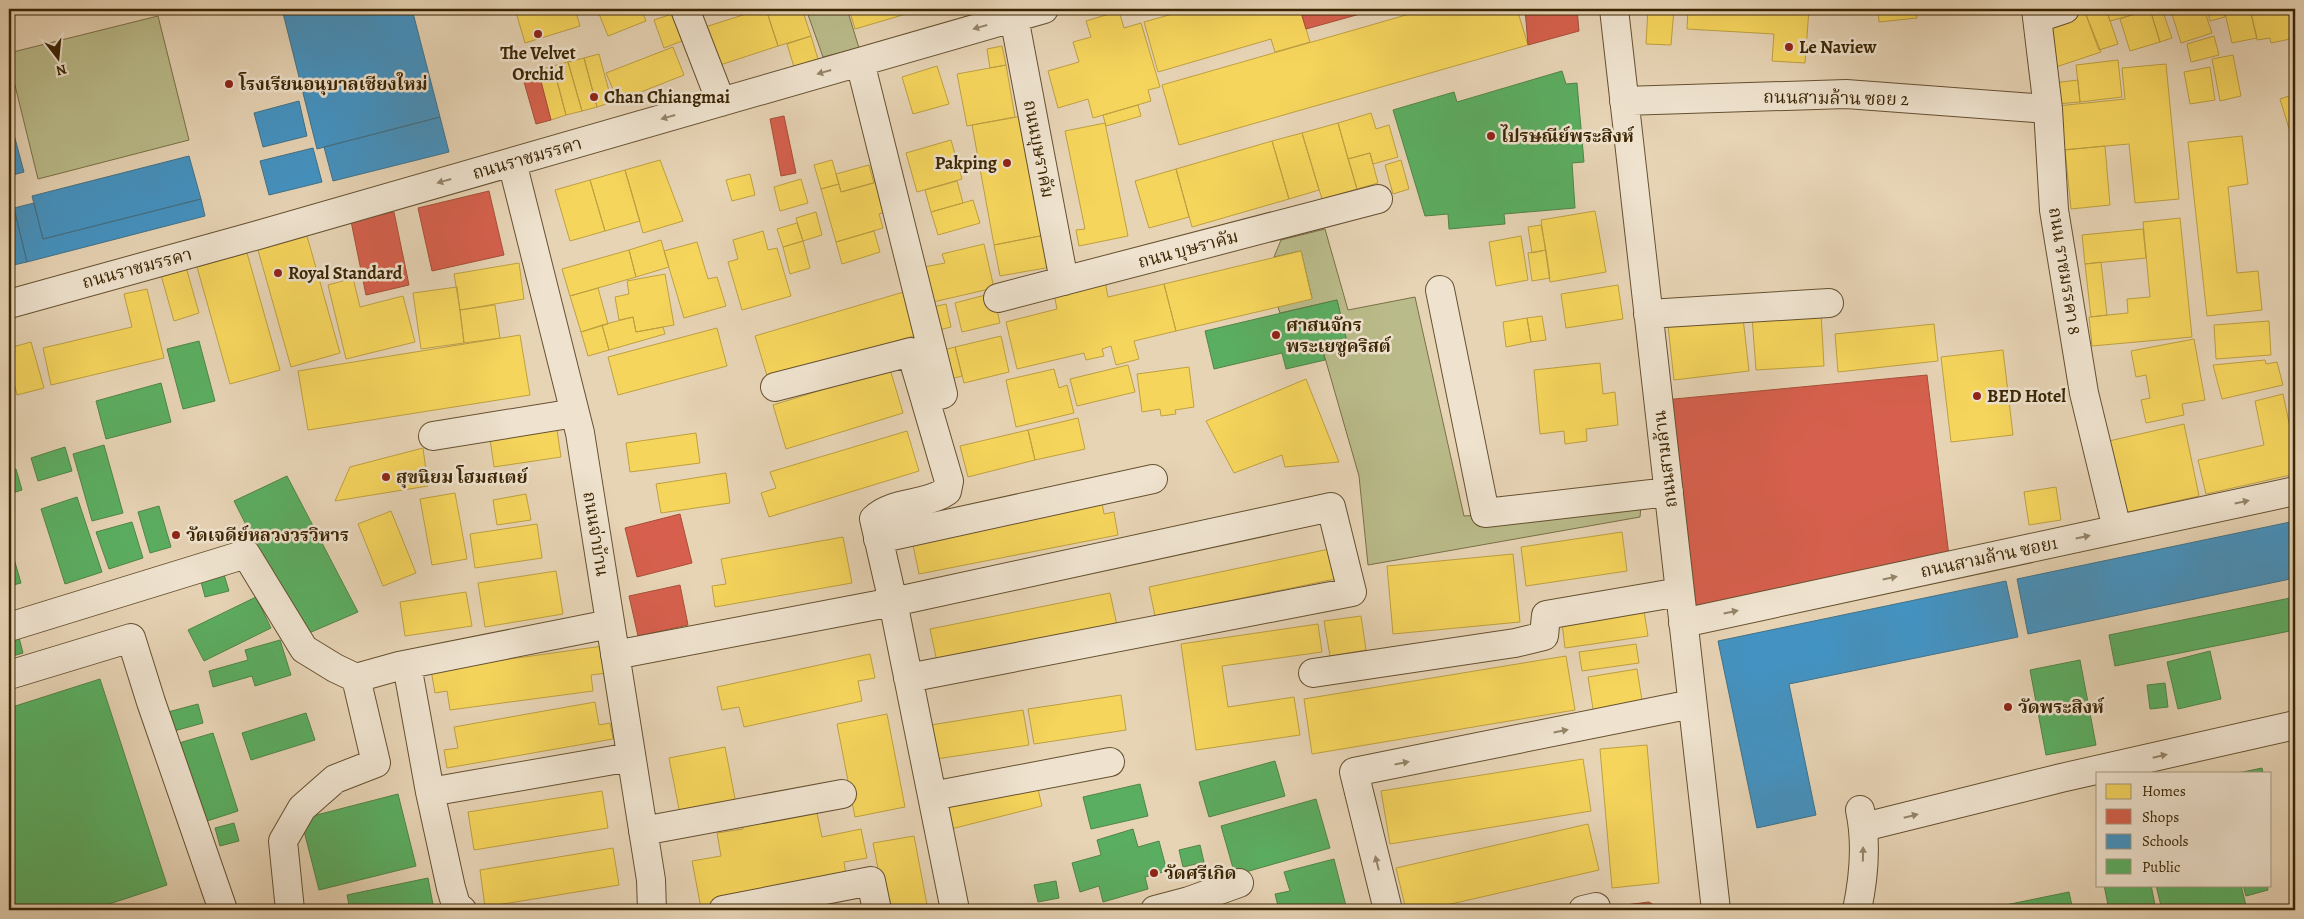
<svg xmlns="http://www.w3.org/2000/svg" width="2304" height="919" font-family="Alegreya,'Noto Serif Thai',serif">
<rect width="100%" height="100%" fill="#e7d4b5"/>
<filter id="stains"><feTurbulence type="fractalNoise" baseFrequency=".004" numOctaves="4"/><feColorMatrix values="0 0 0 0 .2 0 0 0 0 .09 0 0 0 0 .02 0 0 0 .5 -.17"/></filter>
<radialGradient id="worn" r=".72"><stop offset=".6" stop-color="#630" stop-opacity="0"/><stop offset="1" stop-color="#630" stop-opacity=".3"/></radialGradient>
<path fill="#babb8a" stroke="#7a7046" d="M806,9H847L859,48L823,57Z
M158,16L189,140L38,179L9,61V53Z
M1325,229L1348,310L1415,297L1464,516L1641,506L1640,517L1368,565L1359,476L1321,344L1346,338L1337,300L1280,313L1278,307L1312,298L1301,251L1274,257L1281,240Z"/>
<path fill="#f6d55c" stroke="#bea041" d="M515,9H575L580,26L525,43Z
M597,9H641L646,21L608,36Z
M762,9H766L778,46L717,66L705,27Z
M766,9H802L811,36L778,46Z
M849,9H905L906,14L855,29Z
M1190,9H1300L1310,42L1275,52L1271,39L1158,72L1144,22Z
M1427,9H1517L1528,45L1179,145L1162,85Z
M1648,9H1674L1671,45L1646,44Z
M1688,9H1809L1805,63L1772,61L1774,34L1687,29Z
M1878,9H1916L1917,18L1879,22Z
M2094,9H2106L2118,44L2099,50L2085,12Z
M2106,9H2133L2135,14L2110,21Z
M2133,9H2162L2172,38L2160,42L2150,9L2135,14Z
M2150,9L2160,42L2130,51L2120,19Z
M2189,9H2204L2212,33L2181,43L2172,14Z
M2207,9H2223L2225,17L2210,21Z
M2224,9H2250L2257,38L2232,43Z
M2250,9H2288L2295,38L2271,43L2270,38L2257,40Z
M1119,11L1124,28L1141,23L1160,87L1148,90L1151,101L1093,118L1088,99L1058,108L1048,71L1079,62L1073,42L1091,37L1086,21Z
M2085,12L2101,52L2050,69L2046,27Z
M672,14L682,41L664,48L654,20Z
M811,36L818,59L794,67L787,44Z
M2214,36L2219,55L2191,62L2187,44Z
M1002,46L1006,65L990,68L987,49Z
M673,47L684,75L618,101L606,73Z
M599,54L612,102L597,107L584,58Z
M2233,55L2241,96L2220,101L2212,59Z
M584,58L597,107L582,111L568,62Z
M2118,60L2122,97L2080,102L2076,65Z
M568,62L582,111L566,115L553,66Z
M2166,64L2179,199L2135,203L2129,144L2061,150L2057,106L2125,99L2122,68Z
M1006,65L1015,117L967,126L957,74Z
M553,66L566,115L551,120L538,70Z
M937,66L949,104L913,114L902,77Z
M2210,67L2215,100L2190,104L2184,72Z
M2078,80L2080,102L2056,104L2053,83Z
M2295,94V148L2280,99Z
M1138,105L1141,116L1106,126L1103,115Z
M1371,113L1376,129L1389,125L1398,157L1373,164L1370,153L1348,159L1338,123Z
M1023,116L1045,235L994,245L972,125Z
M1105,123L1128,236L1079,246L1076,230L1085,229L1065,131Z
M1338,123L1357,189L1322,199L1302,133Z
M1302,133L1319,190L1289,199L1272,141Z
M2242,136L2248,184L2228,187L2237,273L2258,271L2262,310L2207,316L2188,142Z
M951,140L962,179L917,192L906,153Z
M1272,141L1289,199L1192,227L1176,169Z
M2105,146L2110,205L2071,209L2065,150Z
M1370,153L1378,183L1357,189L1348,159Z
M660,160L683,221L643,233L625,170Z
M832,160L839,184L821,189L814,165Z
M1401,160L1409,189L1393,194L1385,165Z
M869,165L874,183L841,192L836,174Z
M1176,169L1189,217L1149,228L1135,181Z
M625,170L640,221L605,231L590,180Z
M750,174L755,195L732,201L726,180Z
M801,179L808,203L780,211L774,187Z
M590,180L605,231L570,241L555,190Z
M883,180L891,210L879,214L883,228L836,242L821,189L839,184L841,192Z
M957,181L963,203L931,212L925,190Z
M973,200L980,223L938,235L931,212Z
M1595,211L1606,272L1550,282L1541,220Z
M816,212L822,235L803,241L796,218Z
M2180,218L2192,337L2092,346L2089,317L2128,313L2127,299L2150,297L2143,222Z
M797,223L803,241L783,247L777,229Z
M1541,225L1546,250L1532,253L1528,227Z
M2143,229L2146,258L2085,264L2082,235Z
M763,231L768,250L777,248L791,296L742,310L728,262L738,259L733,240Z
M874,231L880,252L842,264L836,242Z
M1045,235L1051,267L1000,276L994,245Z
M307,236L340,353L291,367L258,250Z
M1521,236L1528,280L1496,286L1489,242Z
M661,240L669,267L636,277L629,250Z
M803,241L810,268L790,274L783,247Z
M697,242L708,279L717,277L726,306L684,318L664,251Z
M984,244L994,288L933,302L924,267L945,263L942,254Z
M629,250L636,277L570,296L562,269Z
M1546,250L1550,278L1532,281L1528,253Z
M1301,251L1312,299L1176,331L1164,284Z
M247,253L280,370L230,384L197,267Z
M2101,262L2107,315L2091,317L2085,264Z
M519,263L524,299L460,310L454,274Z
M186,267L199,313L174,321L161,275Z
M665,274L674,325L636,332L633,317L619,320L615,297L629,294L627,281Z
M353,278L360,307L403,296L415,342L346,359L328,285Z
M1105,281L1108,297L1164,284L1176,331L1134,341L1139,359L1116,365L1111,346L1102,349L1104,356L1086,360L1084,353L1017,369L1006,322L1057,309L1054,294Z
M1618,285L1623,319L1566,328L1561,294Z
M457,287L464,343L421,349L413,293Z
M598,288L608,324L581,332L570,296Z
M147,289L164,358L51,385L43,348L132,327L124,294Z
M907,291L920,334L768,379L755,336Z
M993,293L1000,323L962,332L955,303Z
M946,304L951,327L935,331L929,308Z
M495,305L500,338L464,343L460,310Z
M1821,313L1824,366L1756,370L1752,317Z
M1542,316L1546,340L1531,342L1527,318Z
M633,317L636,332L663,327L665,334L609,350L602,325Z
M1527,318L1531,342L1506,347L1503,322Z
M1743,318L1749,371L1674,380L1668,326Z
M2269,321L2271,355L2216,359L2214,325Z
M1934,324L1938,361L1838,372L1835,334Z
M602,325L609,350L588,356L581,332Z
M717,328L727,366L618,395L608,357Z
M520,335L530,395L308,430L298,371Z
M1001,336L1009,372L964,383L955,347Z
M2194,339L2205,400L2182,404L2184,415L2146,423L2141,400L2150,398L2146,375L2136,377L2131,351Z
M31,342L44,388L17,395L9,364V348Z
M955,347L962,376L947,380L940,351Z
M2003,350L2013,435L1951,442L1941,357Z
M2265,360L2266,364L2277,362L2283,385L2222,399L2213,365Z
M1600,363L1603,394L1615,392L1618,425L1586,429L1587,441L1565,444L1564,431L1540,434L1534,370Z
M1128,365L1135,392L1077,406L1070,379Z
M1189,367L1194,407L1175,410L1176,414L1161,416L1160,409L1142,412L1137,374Z
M890,369L903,413L786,449L773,405Z
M1054,369L1059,388L1067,385L1074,413L1016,427L1006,380Z
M1306,379L1339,462L1285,467L1282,455L1234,473L1206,421Z
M2283,394L2295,451V474L2206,494L2198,460L2264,445L2255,401Z
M1078,418L1085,449L1035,460L1028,430Z
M556,423L561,457L494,467L489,432Z
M2184,424L2199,496L2124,513L2109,441Z
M1028,430L1035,460L968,477L960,446Z
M907,431L919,471L769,517L761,493L776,488L770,472Z
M696,433L700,463L630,472L626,443Z
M423,448L428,486L335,501L350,467Z
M726,473L730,503L661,513L656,484Z
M2056,487L2061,520L2029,525L2024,492Z
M455,493L467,559L432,565L420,499Z
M526,494L531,520L497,525L493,500Z
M1102,503L1104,514L1114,512L1118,535L919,574L912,540Z
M391,511L416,573L383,586L358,524Z
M537,524L542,558L475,568L470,534Z
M1622,532L1627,571L1526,586L1521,547Z
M843,537L852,583L715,607L712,586L726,584L721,559Z
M1334,548L1340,578L1155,616L1149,587Z
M1513,554L1520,622L1393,634L1387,566Z
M556,571L563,614L485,627L478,583Z
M466,592L472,626L405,636L400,602Z
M1110,593L1117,625L937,662L930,629Z
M1644,611L1648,636L1565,648L1562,623Z
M1361,616L1366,650L1330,656L1324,621Z
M1318,624L1322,652L1222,666L1228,707L1294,697L1300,735L1196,750L1181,644Z
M1636,644L1639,663L1582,671L1579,652Z
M603,646L607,673L591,675L593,691L450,710L447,691L435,693L431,670Z
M870,654L875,678L858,681L862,701L744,727L739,707L722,710L717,687Z
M1566,656L1575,710L1312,754L1304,699Z
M1637,669L1643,707L1594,715L1588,677Z
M1121,695L1126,730L1034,744L1028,709Z
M595,702L599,725L610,723L613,739L447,768L444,750L458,748L454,727Z
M1023,710L1029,745L936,759L931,725Z
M887,714L905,807L855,817L837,724Z
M1647,745L1659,883L1612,888L1600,749Z
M725,747L737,809L681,819L669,758Z
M1583,759L1591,811L1390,844L1381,791Z
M1037,785L1042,806L947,830L942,809Z
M602,791L608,828L474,850L468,812Z
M815,804L822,837L861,829L867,858L844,862L847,880L701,908L692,861L721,856L717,833L743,829L741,818Z
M1588,824L1599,870L1425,910H1406L1396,868Z
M914,836L928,910H886L873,843Z
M613,848L619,885L485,907L480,870Z"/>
<path fill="#d6604d" stroke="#a84e37" d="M1300,9H1378L1306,29Z
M1525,9H1577L1579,31L1528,45Z
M538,70L551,120L536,124L522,75Z
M784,116L796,173L781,176L770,119Z
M489,191L504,255L432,271L418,208Z
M394,212L409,285L366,295L351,221Z
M1927,375L1949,556L1689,616L1664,400Z
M680,514L692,563L637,577L625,528Z
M680,585L688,625L638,636L629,596Z
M1649,902L1662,910H1622L1625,905Z"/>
<path fill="#4393c3" stroke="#417289" d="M282,9H412L440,117L317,149Z
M299,101L307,136L263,147L254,113Z
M9,116L24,172L9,176Z
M440,117L449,152L333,181L324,147Z
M313,148L322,182L269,195L260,161Z
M189,156L201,199L43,239L32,196Z
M201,199L205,216L27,262L14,208L34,203L43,239Z
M14,208L27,262L9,266V209Z
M2295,521V578L2028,634L2017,579Z
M2006,581L2018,637L1789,684L1816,815L1757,828L1718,641Z"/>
<path fill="#5aae61" stroke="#518545" d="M1562,71L1566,84L1577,83L1584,162L1572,163L1575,208L1504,214L1505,224L1449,229L1448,214L1425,216L1393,110L1454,92L1457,102Z
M1337,300L1346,338L1321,344L1325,360L1286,369L1282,353L1214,369L1205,331Z
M199,341L215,401L183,409L167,349Z
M161,383L171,422L106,439L96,401Z
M104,445L123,513L92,521L73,454Z
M65,447L72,471L38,481L31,458Z
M16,469L22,490L9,494V471Z
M287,476L358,612L302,636L234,501Z
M77,497L102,572L65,584L41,509Z
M159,506L171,547L150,553L138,512Z
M132,522L143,558L109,569L96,532Z
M10,545L21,583L9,586V546Z
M222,568L229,591L205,597L199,574Z
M256,597L271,628L204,661L188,630Z
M2295,597V630L2115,666L2109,635Z
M17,630L23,653L9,657V632Z
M280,640L291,675L255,686L252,676L213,687L209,671L248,660L245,650Z
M2210,651L2221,699L2178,709L2167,662Z
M2080,660L2096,745L2046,755L2030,670Z
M100,679L167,885L91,910H9V708Z
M2165,683L2168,707L2150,709L2147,685Z
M198,704L203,723L174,731L168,712Z
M306,713L315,740L251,760L242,733Z
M213,733L238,811L204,822L179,743Z
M1275,761L1285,796L1209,817L1199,782Z
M2262,768L2263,773H2238Z
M1140,784L1148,816L1091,829L1083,797Z
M398,794L416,866L319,890L301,819Z
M1316,799L1330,848L1235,875L1221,826Z
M234,823L239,841L220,846L215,828Z
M1133,829L1138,847L1159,841L1167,871L1145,877L1148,889L1103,902L1099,886L1080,892L1072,863L1101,855L1097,840Z
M1200,845L1204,862L1183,867L1179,850Z
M1334,859L1347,910H1279L1275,894L1290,891L1284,872Z
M428,878L434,910H350L347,895Z
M1056,881L1059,898L1038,902L1034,885Z
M2104,885H2151L2156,910H2109Z
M2156,885H2241L2247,910H2162Z
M2243,885H2267L2268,890L2246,896Z
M2069,892L2073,910H1981Z"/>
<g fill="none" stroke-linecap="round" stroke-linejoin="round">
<defs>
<path id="minor" d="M685,9L721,102
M1614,9L1716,910
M2036,9L2048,109L2054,210L2084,393L2117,529
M1014,17L1064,281
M2038,18L2065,9
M860,62L943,394L925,399L949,481L947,491C926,506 892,501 874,519L893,602L955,910
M1624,101L1846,94L2048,109
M512,162L580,433L651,880L652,910
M1440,290L1485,513L1669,492
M998,298L1378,199
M9,304L258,235L1044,9
M1648,314L1829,303
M775,387L911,352L925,399
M433,436L575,413
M878,539L1153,479
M1683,623L2295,491
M9,627L246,554L304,649L335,668L356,678L399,666L610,624
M615,655L893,602L1331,507L1352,592L908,678
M407,665L430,792L451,888L456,905L462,910
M1313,673L1515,643L1544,636L1546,615L1680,592
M9,675L131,638L151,702L223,910
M430,792L631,757
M932,796L1110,762
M1864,827L2061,778L2295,725
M643,831L842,794
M290,910L283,841L302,808L335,779L376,763L356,678
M723,910L871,881L877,910
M1155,910L1189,901
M1191,910L1189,901L1239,883
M1388,910L1354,772L1692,704
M1583,910L1596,907
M1857,910C1864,877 1867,843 1860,810"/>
</defs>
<use href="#minor" stroke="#665130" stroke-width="30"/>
<use href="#minor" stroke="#efe3cf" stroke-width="28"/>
</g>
<defs><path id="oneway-solid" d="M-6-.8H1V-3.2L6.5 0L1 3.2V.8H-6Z" transform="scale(1.25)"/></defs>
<g fill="#958469">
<use href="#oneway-solid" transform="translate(980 27) rotate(164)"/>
<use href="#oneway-solid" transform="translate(824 72) rotate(164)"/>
<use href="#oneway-solid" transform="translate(668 117) rotate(164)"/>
<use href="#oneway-solid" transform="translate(444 181) rotate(164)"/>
<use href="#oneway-solid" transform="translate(2242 502) rotate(-12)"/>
<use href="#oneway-solid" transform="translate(2083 537) rotate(-12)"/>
<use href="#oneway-solid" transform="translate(1890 578) rotate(-12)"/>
<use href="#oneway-solid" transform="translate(1731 612) rotate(-12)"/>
<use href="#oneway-solid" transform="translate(1561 731) rotate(-11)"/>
<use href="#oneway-solid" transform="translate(2160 756) rotate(-13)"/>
<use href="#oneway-solid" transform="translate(1402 763) rotate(-11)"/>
<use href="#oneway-solid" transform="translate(1911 816) rotate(-14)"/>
<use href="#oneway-solid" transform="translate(1863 854) rotate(-89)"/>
<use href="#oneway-solid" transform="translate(1377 863) rotate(-104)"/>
</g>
<g fill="#8f2418" stroke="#efe3cf" stroke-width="2">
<circle cx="538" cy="34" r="5"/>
<circle cx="1789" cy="47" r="5"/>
<circle cx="229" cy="84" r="5"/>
<circle cx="594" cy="97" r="5"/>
<circle cx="1491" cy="136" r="5"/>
<circle cx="1007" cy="163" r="5"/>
<circle cx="278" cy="273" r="5"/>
<circle cx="1276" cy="335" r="5"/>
<circle cx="1977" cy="396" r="5"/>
<circle cx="386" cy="477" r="5"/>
<circle cx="176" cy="535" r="5"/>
<circle cx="2008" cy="707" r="5"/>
<circle cx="1154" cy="873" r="5"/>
</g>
<g text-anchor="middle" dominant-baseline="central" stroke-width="5" stroke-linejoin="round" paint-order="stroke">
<g font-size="18" font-weight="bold" fill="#3b2503" stroke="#efe3cf" text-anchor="start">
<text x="1799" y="47">Le Naview</text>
<text x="538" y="53" text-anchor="middle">The Velvet<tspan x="538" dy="21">Orchid</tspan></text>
<text x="239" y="84">โรงเรียนอนุบาลเชียงใหม่</text>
<text x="604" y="97">Chan Chiangmai</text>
<text x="1501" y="136">ไปรษณีย์พระสิงห์</text>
<text x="997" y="163" text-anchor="end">Pakping</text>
<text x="288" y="273">Royal Standard</text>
<text x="1286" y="325">ศาสนจักร<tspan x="1286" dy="21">พระเยซูคริสต์</tspan></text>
<text x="1987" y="396">BED Hotel</text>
<text x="396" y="477">สุขนิยม โฮมสเตย์</text>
<text x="186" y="535">วัดเจดีย์หลวงวรวิหาร</text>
<text x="2018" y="707">วัดพระสิงห์</text>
<text x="1164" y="873">วัดศรีเกิด</text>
</g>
<g font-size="18" fill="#3b2503" stroke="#efe3cf">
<text transform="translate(1836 98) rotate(1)">ถนนสามล้าน ซอย 2</text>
<text transform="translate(1039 149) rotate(79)">ถนนบุษราคัม</text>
<text transform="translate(527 158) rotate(-16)">ถนนราชมรรคา</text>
<text transform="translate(1188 249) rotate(-15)">ถนน บุษราคัม</text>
<text transform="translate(137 268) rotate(-15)">ถนนราชมรรคา</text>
<text transform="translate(2065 271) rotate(81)">ถนน ราชมรรคา 8</text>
<text transform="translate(1665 459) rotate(-97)">ถนนสามล้าน</text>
<text transform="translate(596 534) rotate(81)">ถนนจ่าบ้าน</text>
<text transform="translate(1989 557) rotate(-12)">ถนนสามล้าน ซอย1</text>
</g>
</g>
<rect width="2304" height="919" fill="none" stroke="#e7d4b5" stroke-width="30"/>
<rect x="10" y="10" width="2284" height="899" fill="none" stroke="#3b2503" stroke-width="2.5"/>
<rect x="15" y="15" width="2274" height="889" fill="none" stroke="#3b2503"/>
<rect x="2096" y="772" width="175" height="115" fill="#efe3cf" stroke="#a7977d"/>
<rect x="2106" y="784" width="25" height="15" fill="#f6d55c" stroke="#a7977d"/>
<text x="2142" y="796" font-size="15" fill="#3b2503">Homes</text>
<rect x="2106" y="809" width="25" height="15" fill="#d6604d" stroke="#a7977d"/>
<text x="2142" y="822" font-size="15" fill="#3b2503">Shops</text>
<rect x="2106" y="834" width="25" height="15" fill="#4393c3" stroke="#a7977d"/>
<text x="2142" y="846" font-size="15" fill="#3b2503">Schools</text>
<rect x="2106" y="859" width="25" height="15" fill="#5aae61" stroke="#a7977d"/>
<text x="2142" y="872" font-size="15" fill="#3b2503">Public</text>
<g transform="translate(58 58) rotate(164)" stroke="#efe3cf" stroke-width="4" paint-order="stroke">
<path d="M0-4L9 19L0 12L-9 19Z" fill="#3b2503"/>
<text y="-8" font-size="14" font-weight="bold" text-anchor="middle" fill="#3b2503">N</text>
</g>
<rect width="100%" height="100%" filter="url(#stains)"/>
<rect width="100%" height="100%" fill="url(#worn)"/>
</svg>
